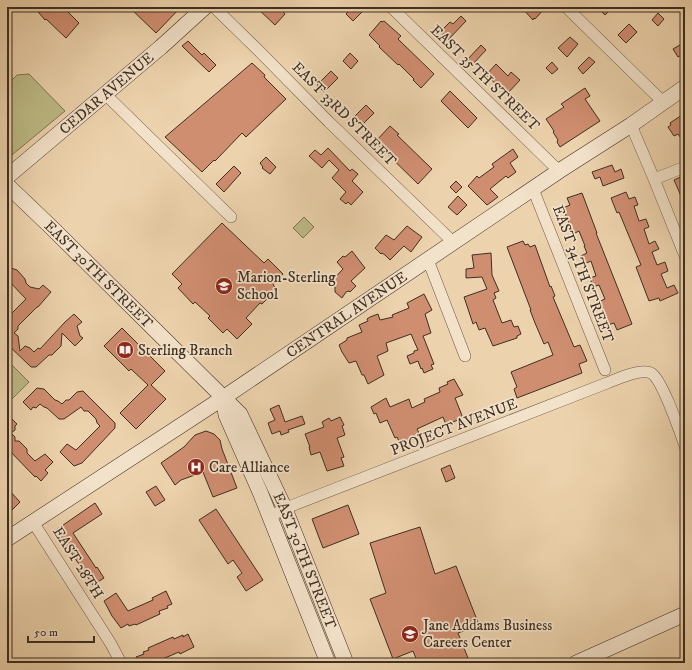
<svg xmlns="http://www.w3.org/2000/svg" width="692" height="670" font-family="'IM FELL DW Pica',serif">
<rect width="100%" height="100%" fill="#edd3ad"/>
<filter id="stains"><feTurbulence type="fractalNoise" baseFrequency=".005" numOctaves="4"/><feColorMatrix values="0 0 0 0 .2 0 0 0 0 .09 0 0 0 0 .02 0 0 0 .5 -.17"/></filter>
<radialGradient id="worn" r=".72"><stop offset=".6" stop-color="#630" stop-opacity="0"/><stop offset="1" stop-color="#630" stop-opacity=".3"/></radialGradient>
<path fill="#bdbb86" stroke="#7e7554" d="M29,74L65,111L7,159V82L8,81L10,82L17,75Z
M304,217L314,227L303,238L293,228Z
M7,360L29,382L7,404Z"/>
<path fill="#d08e71" stroke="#3e2f22" d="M34,7H63L79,23L66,38L46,19L45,20Z
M129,7H181L156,33Z
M256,7H278L285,14L275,25Z
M353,7H367L353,21L346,14Z
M521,7H546L535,19L534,18L533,20Z
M597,7H613L605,15Z
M658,13L664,19L658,26L652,20Z
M461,16L466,21L448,40L440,32L450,22L453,24Z
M381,21L382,22L384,21L401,36L398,39L434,74L421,88L413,80L414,79L399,64L398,65L379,47L380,46L369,35Z
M629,24L637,32L626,43L618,35Z
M570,37L578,44L567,57L558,48Z
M188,41L202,55L204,53L216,65L209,72L182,46Z
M685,42V53L678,57L673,49Z
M481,45L486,50L472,65L466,61Z
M350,53L358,61L351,69L343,61Z
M589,57L595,62L583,74L578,68Z
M552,62L558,69L552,74L546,68Z
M252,63L265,75L264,77L286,99L246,137L242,133L215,161L214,160L202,172L165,137Z
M496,64L508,76L511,72L520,80L507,94L486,75Z
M331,71L338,78L324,92L317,85Z
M585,88L590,96L585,99L600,121L560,147L557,142L558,140L553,132L554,131L546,119L564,107L561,104Z
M450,91L477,118L468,128L441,101Z
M366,105L374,113L361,126L353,118Z
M685,113V144L678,134L674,136L668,127L671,125L670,123Z
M390,126L399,134L397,135L432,169L418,184L375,142Z
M328,148L350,171L352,169L358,174L352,181L363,192L351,205L348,202L346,204L340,199L346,192L332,178L339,170L329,160L322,168L309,156L315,150L321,155Z
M513,149L518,157L510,163L516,172L508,178L506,176L490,189L498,197L487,205L468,186L477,176L479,178L494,167L492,164Z
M266,157L276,167L270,174L262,168L263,167L260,163Z
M612,165L615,172L621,169L624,178L603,186L600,177L595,179L592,172Z
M234,166L241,173L224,192L216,184Z
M685,175V205L674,180Z
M456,181L462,187L456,193L450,187Z
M626,192L629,199L635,197L638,205L634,206L639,221L646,219L649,227L644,229L649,244L655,241L659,249L652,252L657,265L665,262L668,271L661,274L667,288L674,285L678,293L660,301L659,298L649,301L636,267L641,265L619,212L617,213L611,198Z
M582,193L597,233H596L632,324L617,330L614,323L608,325L598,302L605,299L599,285L593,287L590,278L596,276L591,261L584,264L581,256L587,253L584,246H585L579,231L573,234L563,208L570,205L567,198Z
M458,196L467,205L457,215L448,207Z
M222,223L264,263L268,259L283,274L273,285L277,289L262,304L260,303L246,318L252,324L237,339L227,329L223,333L208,318L210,316L195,302L193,304L178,288L182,284L172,274Z
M407,226L422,237L411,252L404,246L390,260L385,255L382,253L381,254L375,248L386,235L394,240Z
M523,241L525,245L528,244L530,247L535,245L550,287L551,286L555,296L553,297L574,347L580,345L587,361L579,364L582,373L517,398L514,389L517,387L511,372L553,355L548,342L544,344L535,323L530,310H531L507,247Z
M352,251L365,268L351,281L356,286L350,292L349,291L346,292L342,298L335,292V287L330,283L343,269L337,262L343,256L345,257Z
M491,253L492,275L499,291L494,293L496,298L493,300L502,323L511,320L514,327L518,326L521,334L517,336V338L493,346L485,328L479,330L476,322L473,324L464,297L487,289L482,277L466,278V269L474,268L472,255Z
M11,268L17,270L25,279L26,283L30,287L39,289L43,285L51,292L38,307H37L18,326V329L14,333L18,336L20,351L25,346L30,348L34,352L38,348L40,349L65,322L74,314L82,322L77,326L80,336L83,338L75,346L62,333L61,346L52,355H49L36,367H31L7,344V322L11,318V314L26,299L7,279V272Z
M424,294L432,310L425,314L431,333L423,336L434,364L431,365L433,369L424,373L422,368L421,369L418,361L410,364L407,356L414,353V351L418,350L411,334L386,343L388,351L377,356L384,375L368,384L364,375H362L356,361L349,363L342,352L339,345L347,340V338L362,332L359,325L368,321L367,319L370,317L378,314L380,320L393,317L392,315L409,308L407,303Z
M122,328L165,371L151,385L166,399L136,429L120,413L148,385L131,369L129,371L104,346Z
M454,379L463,395L455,398L463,418L453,422L454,424L447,427L443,417L417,429L420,435L401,446L397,437L395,438L387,420L380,423L376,413L374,414L371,407L386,398L390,407L409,399L412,408L425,402L424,399L440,392L439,388L448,384L447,382Z
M37,388L44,389L55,400L58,401L62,404L66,400H69L77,392L83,391L115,423V428L82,463L74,466L60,452L67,444L76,450L100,426L97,423L96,419L88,411H84L81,407L64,419H59L47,408L44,407L40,404L36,408L33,407L31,410L23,402Z
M279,405L285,422L302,416L305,424L288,430L289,432L281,435L280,431L272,434L268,423L275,420L270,409Z
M7,414L17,424L15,426V430L11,433L15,437V441H19L27,449V453L35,461L45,454L53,462L45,470L48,473L41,481L36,476L35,477L7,448Z
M340,417L344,425L342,426L345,435L337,438L344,457L341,458L344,466L327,471L320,452L311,455L309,447H310L305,434L324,427L322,422L329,418L331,421Z
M206,431L214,434L220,440L222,449L237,488L213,497L203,472L181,480L175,485L161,463L184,447L195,435Z
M450,465L455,478L446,482L441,469Z
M156,486L165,500L155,506L146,492Z
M7,488L20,502L12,510L7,505Z
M95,503L102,514L73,533L96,568L97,567L104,578L93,585L56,530Z
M348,505L359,534L323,548L312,519Z
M216,509L263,580L246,591L237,577L242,573L233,560L228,564L199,520Z
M420,527L435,574L456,566L479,625L458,633L470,663H418L413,651L393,659L370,599L386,593L370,543Z
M166,591L172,604L167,606L168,608L159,611L160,614L136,625L135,624L129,626L128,624L121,628L112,616L104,601L116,593L128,611L153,600L152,598Z
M188,634L194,647L180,654L179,652L153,663H139L136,657L144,654L143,652L149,650L148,648L173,637L174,639L183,635V637Z"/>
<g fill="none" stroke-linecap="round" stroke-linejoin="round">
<defs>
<path id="street" d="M214,7L260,52L329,122L453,242
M391,7L559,171
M566,7L664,103
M105,94L231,217
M631,125L654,179L685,256
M654,179L685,167
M533,189L605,370
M428,260L465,356
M270,516L291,506L607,383C617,379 641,368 651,373C662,379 680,432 685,446
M33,522L111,644L121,663"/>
<g id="secondary">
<path id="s1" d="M7,177L161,47L205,7"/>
<path id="s2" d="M7,185L51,227L240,414L285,509L346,663"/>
<path d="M223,398L226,415L260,492L328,663"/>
<path id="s3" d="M7,539L223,398L559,171L631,125L685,87"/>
<path d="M576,663L685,614"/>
</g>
</defs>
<use href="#street" stroke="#6a5845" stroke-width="12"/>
<use href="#secondary" stroke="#3e2f22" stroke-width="16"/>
<use href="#street" stroke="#f3e2ca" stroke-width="11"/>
<use href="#secondary" stroke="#f3e2ca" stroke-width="15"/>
</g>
<defs>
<symbol id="school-disc" viewBox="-11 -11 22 22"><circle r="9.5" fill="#8f2418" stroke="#f3e2ca"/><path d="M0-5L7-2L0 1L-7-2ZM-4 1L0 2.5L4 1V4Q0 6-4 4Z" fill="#fff"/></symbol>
<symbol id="library-disc" viewBox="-11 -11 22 22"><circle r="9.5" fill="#8f2418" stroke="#f3e2ca"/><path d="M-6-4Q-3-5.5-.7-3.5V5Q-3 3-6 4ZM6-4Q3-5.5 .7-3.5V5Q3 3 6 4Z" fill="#fff"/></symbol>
<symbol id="hospital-disc" viewBox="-11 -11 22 22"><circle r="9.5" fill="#8f2418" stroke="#f3e2ca"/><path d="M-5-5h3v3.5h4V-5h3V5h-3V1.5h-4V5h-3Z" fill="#fff"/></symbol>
</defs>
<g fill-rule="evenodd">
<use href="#school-disc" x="214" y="276" width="20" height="20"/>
<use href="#library-disc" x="115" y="340" width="20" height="20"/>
<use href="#hospital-disc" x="186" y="457" width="20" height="20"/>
<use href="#school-disc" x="400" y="624" width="20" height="20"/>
</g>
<g text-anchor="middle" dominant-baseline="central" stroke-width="3.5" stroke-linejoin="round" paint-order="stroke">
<g font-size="15" fill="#3e2f22" stroke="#f3e2ca">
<text transform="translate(485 78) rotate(44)">EAST 35TH STREET</text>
<text stroke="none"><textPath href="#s1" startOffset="130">CEDAR AVENUE</textPath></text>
<text transform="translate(344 114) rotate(45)">EAST 33RD STREET</text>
<text stroke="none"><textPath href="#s2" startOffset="128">EAST 30TH STREET</textPath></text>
<text transform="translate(583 274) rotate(69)">EAST 34TH STREET</text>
<text stroke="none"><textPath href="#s3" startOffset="407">CENTRAL AVENUE</textPath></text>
<text transform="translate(454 427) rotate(-21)">PROJECT AVENUE</text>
<text stroke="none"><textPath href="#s2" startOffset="487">EAST 30TH STREET</textPath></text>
<text transform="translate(78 563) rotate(58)">EAST 28TH</text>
</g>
<g font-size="15" fill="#3e2f22" stroke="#f3e2ca" text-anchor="start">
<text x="237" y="277">Marion-Sterling<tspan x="237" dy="17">School</tspan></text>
<text x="138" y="350">Sterling Branch</text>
<text x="209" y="467">Care Alliance</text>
<text x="423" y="625">Jane Addams Business<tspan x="423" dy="17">Careers Center</tspan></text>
</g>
</g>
<rect width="692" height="670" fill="none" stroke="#edd3ad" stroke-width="24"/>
<rect x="8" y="8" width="676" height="654" fill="none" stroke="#3e2f22" stroke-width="2"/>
<rect x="12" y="12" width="668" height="646" fill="none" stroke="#3e2f22"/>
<path d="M28 636v6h66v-6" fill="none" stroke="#3e2f22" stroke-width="2"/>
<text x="34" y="636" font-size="12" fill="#3e2f22" stroke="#f3e2ca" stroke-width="3" paint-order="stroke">50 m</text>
<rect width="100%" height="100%" filter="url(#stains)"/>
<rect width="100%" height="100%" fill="url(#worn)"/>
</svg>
